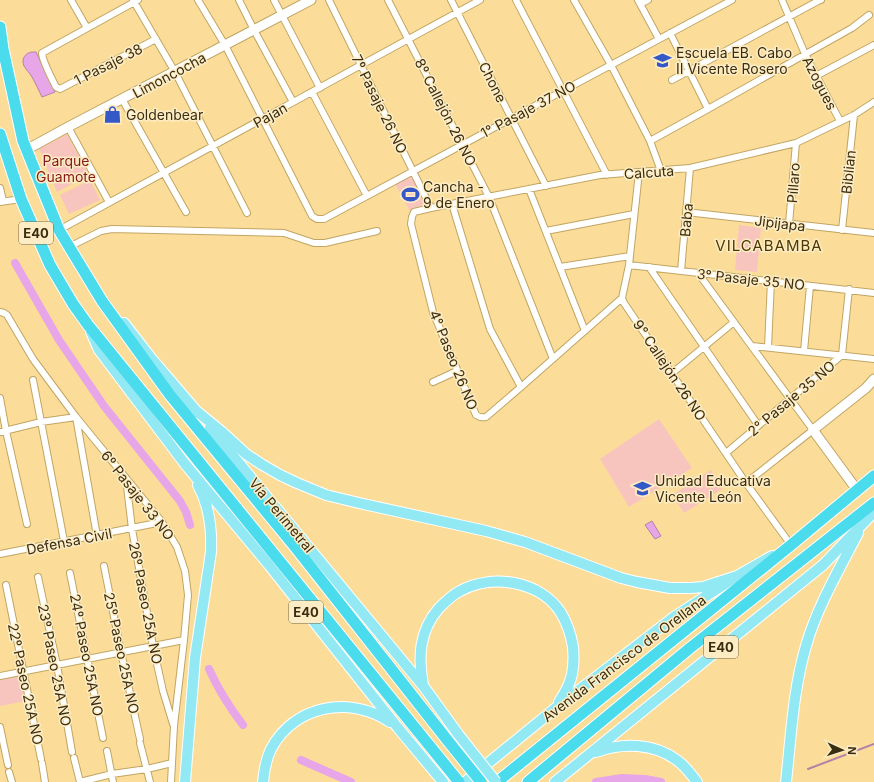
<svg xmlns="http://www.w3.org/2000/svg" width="874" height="782" font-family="Inter,sans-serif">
<rect width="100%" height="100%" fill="#fbdd99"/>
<path fill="#f8c5be" d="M67,134L89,175L57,192L39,149Z
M411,176L425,204L410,211L395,184Z
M90,180L100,200L69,214L60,195Z
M739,225L761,228L757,272L735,270Z
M659,419L692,468L629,507L600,459Z
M711,470L722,489L684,513L672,495Z
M20,674L26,701L0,706V677Z"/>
<path fill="#e7a6e7" stroke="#b382a7" d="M32,52H36L55,92L42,97C39,91 36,84 32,77C30,73 26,70 24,66C21,59 25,53 32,52Z
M652,521L661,536L655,539L645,525Z"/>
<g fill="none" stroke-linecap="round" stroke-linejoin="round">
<path stroke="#b382a7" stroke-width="2" d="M808,769L874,744"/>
<path stroke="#e7a6e7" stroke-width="8" d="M15,263L59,340L104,406L180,501L186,512L190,525
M209,669C218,689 230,708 243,725
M301,760L351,782
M596,782L622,778L645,779L661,782"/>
<defs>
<path id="street" d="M71,0L87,28
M133,0L175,72L247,213
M138,0L42,53C42,60 52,79 56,87L60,89L156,39
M198,0L225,45L312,216L317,219H324L732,0
M239,0L254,30L293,102
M274,0L320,88
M329,0L431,208
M388,0L489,197L553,359
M451,0L546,186
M516,0L607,175
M574,0L611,65L650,141L661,171
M638,0L659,39
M782,0L805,54L840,121
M640,4L648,0
M670,33L708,109
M816,76L874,45
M672,80L818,1L821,0
M312,92L367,196
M122,99L186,212
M68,127L109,202
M650,141L708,109L852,28L869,15
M639,172L629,265L622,298L624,303L746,483L791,545
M0,188L3,201
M529,189L585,331
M0,202L21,199
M452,204L490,329L521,387
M686,212L874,233
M789,224L796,143
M59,230L480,0
M842,230L854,115
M546,231L634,214
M69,247L101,231L112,229L284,233L314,243H325L377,231
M629,265L874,293
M560,267L630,256
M649,267L758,425
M681,271L690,168
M698,273L813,430L746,483
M622,298L521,387L486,417C482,418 479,417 476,415L433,312L411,224L412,217L414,212L431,208L600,175L690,168L796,143L854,115L874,102
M0,312L4,313L7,315L33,359L76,417L162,522L177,547L185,571L188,595L184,640L174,726L171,782
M752,346L874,359
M768,347L771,281
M804,351L810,286
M671,374L734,322
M33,380L64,541
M433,382L457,371
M0,398L6,431L27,524
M0,432L41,422L76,417L97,536
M726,453L842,355L849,289
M126,478L132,529L153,646L163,691L173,724
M0,554L162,522
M104,566L121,652L140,739
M70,573L103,738
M38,577L57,665L72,752
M6,585L41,759
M0,676L184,640
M0,727L8,765
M140,743L150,782
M107,751L113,782
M74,758L80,782
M42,763L45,782
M9,772L12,782
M80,782L112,774L147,769L172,763"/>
<path id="secondary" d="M26,150L68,127L311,0
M857,490L813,430L866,388L874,379"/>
<path id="primary" d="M124,323L151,358L198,413
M91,332L99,350L185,464L269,565L398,728L443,782
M194,409L222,432L246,454L261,464L280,475L297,483L326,495L359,503L486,531L525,542L621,578L637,582L670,588H691L703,587L737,576
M210,428L424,687L458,734
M423,685C418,657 419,631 439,608C445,602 452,595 460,591C492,573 541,581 561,613C567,623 571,635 573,647C574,659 574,674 568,686C566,691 562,697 559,702
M596,752C622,742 655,743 678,761C686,767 691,774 697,782
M185,782L195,658L211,552C212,529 209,505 198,485
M263,782C264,771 266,759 271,749C294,705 350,695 390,722
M465,782L557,707L674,617L737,576L772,556
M555,782L823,565L874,512
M786,782C791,737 793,690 806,646C817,607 839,570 858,533"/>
<path id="highway" d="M0,27L3,49L23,141L59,230L102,301L170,395L296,548L448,741
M0,134L21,199L50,265L73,304L88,325L459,782
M497,782L791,545L874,476
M528,782L690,648L874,503"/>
</defs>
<use href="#street" stroke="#c2a563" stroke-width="8"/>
<use href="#secondary" stroke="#c2a563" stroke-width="11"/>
<use href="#primary" stroke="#fff" stroke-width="12"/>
<use href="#highway" stroke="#fff" stroke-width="13"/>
<use href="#street" stroke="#fff" stroke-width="6"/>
<use href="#secondary" stroke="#fff" stroke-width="9"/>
<use href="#primary" stroke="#92e9f4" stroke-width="10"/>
<use href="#highway" stroke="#4adbed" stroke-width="11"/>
<defs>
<path id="primary-bridge" d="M458,734L496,782"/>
<path id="highway-bridge" d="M448,741L481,782"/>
</defs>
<use href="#primary-bridge" stroke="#fff" stroke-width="12" stroke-linecap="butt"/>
<use href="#highway-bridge" stroke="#fff" stroke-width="13" stroke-linecap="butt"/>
<use href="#primary-bridge" stroke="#92e9f4" stroke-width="10"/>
<use href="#highway-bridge" stroke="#4adbed" stroke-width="11"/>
</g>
<defs>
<symbol id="school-bare" viewBox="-9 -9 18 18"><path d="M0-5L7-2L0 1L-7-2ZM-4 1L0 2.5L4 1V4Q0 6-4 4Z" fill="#3558c9" stroke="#feecc4" stroke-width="2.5" paint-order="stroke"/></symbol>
<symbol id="shop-bare" viewBox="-9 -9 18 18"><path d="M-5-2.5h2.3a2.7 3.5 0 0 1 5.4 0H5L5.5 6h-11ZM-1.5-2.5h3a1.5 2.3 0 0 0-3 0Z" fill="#3558c9" stroke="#feecc4" stroke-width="2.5" paint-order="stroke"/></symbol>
<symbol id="stadium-bare" viewBox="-9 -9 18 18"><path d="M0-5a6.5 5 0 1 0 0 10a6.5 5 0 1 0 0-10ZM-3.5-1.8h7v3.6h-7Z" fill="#3558c9" stroke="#feecc4" stroke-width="2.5" paint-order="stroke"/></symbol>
</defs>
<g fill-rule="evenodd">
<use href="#school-bare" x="650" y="48" width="25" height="25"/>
<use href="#shop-bare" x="100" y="102" width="25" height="25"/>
<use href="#stadium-bare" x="398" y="182" width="25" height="25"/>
<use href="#school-bare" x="630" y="476" width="25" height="25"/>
</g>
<g text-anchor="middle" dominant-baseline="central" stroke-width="3" stroke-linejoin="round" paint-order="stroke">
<g fill="#feecc4" stroke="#746647" stroke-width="1">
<rect x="19" y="222" width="34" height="22" rx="3"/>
<rect x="289" y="601" width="34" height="22" rx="3"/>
<rect x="704" y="636" width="34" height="22" rx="3"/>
</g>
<g font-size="13" font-weight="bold" fill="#392d11">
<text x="36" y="233">E40</text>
<text x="306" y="612">E40</text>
<text x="721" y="647">E40</text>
</g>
<g font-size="14" fill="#392d11" stroke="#feecc4" text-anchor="start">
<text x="676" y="52">Escuela EB. Cabo<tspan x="676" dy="16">II Vicente Rosero</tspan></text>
<text x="126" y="114">Goldenbear</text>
<text x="423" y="186">Cancha -<tspan x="423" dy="16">9 de Enero</tspan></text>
<text x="655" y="480">Unidad Educativa<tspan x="655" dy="16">Vicente León</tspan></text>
</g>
<g font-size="14" fill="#392d11" stroke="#feecc4">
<text transform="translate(108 64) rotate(-27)">1 Pasaje 38</text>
<text transform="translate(169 75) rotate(-28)">Limoncocha</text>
<text transform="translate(493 82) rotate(63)">Chone</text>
<text transform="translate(820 83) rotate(63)">Azogues</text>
<text transform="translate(380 104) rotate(64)">7º Pasaje 26 NO</text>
<text transform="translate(528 109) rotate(-28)">1° Pasaje 37 NO</text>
<text transform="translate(446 112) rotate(63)">8º Callejón 26 NO</text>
<text transform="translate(270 115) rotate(-29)">Pajan</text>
<text transform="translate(649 172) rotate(-4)">Calcuta</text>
<text transform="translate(848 172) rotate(-84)">Biblian</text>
<text transform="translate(793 183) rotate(-86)">Píllaro</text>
<text transform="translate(686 220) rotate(-85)">Baba</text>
<text transform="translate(780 223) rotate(7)">Jipijapa</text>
<text transform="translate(751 279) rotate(6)">3° Pasaje 35 NO</text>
<text transform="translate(454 360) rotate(68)">4° Paseo 26 NO</text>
<text transform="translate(670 370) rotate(56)">9° Callejón 26 NO</text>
<text transform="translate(791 398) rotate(-40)">2° Pasaje 35 NO</text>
<text transform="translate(138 495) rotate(52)">6º Pasaje 33 NO</text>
<text transform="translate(282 515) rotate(50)">Vía Perimetral</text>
<text transform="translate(69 541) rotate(-11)">Defensa Civil</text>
<text transform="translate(146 603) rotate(79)">26º Paseo 25A NO</text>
<text transform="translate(122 653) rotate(78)">25º Paseo 25A NO</text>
<text transform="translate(87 655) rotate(79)">24º Paseo 25A NO</text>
<text transform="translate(624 658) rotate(-37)">Avenida Francisco de Orellana</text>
<text transform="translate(55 665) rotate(79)">23º Paseo 25A NO</text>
<text transform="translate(26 684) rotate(78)">22º Paseo 25A NO</text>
</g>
<g font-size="14" fill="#861919" stroke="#feecc4">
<text x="66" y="160">Parque<tspan x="66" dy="16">Guamote</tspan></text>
</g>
<g font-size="15" letter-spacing="1" fill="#4c3800" stroke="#feecc4">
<text x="769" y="245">VILCABAMBA</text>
</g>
</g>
<g transform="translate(842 750) rotate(93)" stroke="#feecc4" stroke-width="3" paint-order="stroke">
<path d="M0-3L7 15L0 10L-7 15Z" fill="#392d11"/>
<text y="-6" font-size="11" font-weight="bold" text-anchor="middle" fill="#392d11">N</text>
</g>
</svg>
